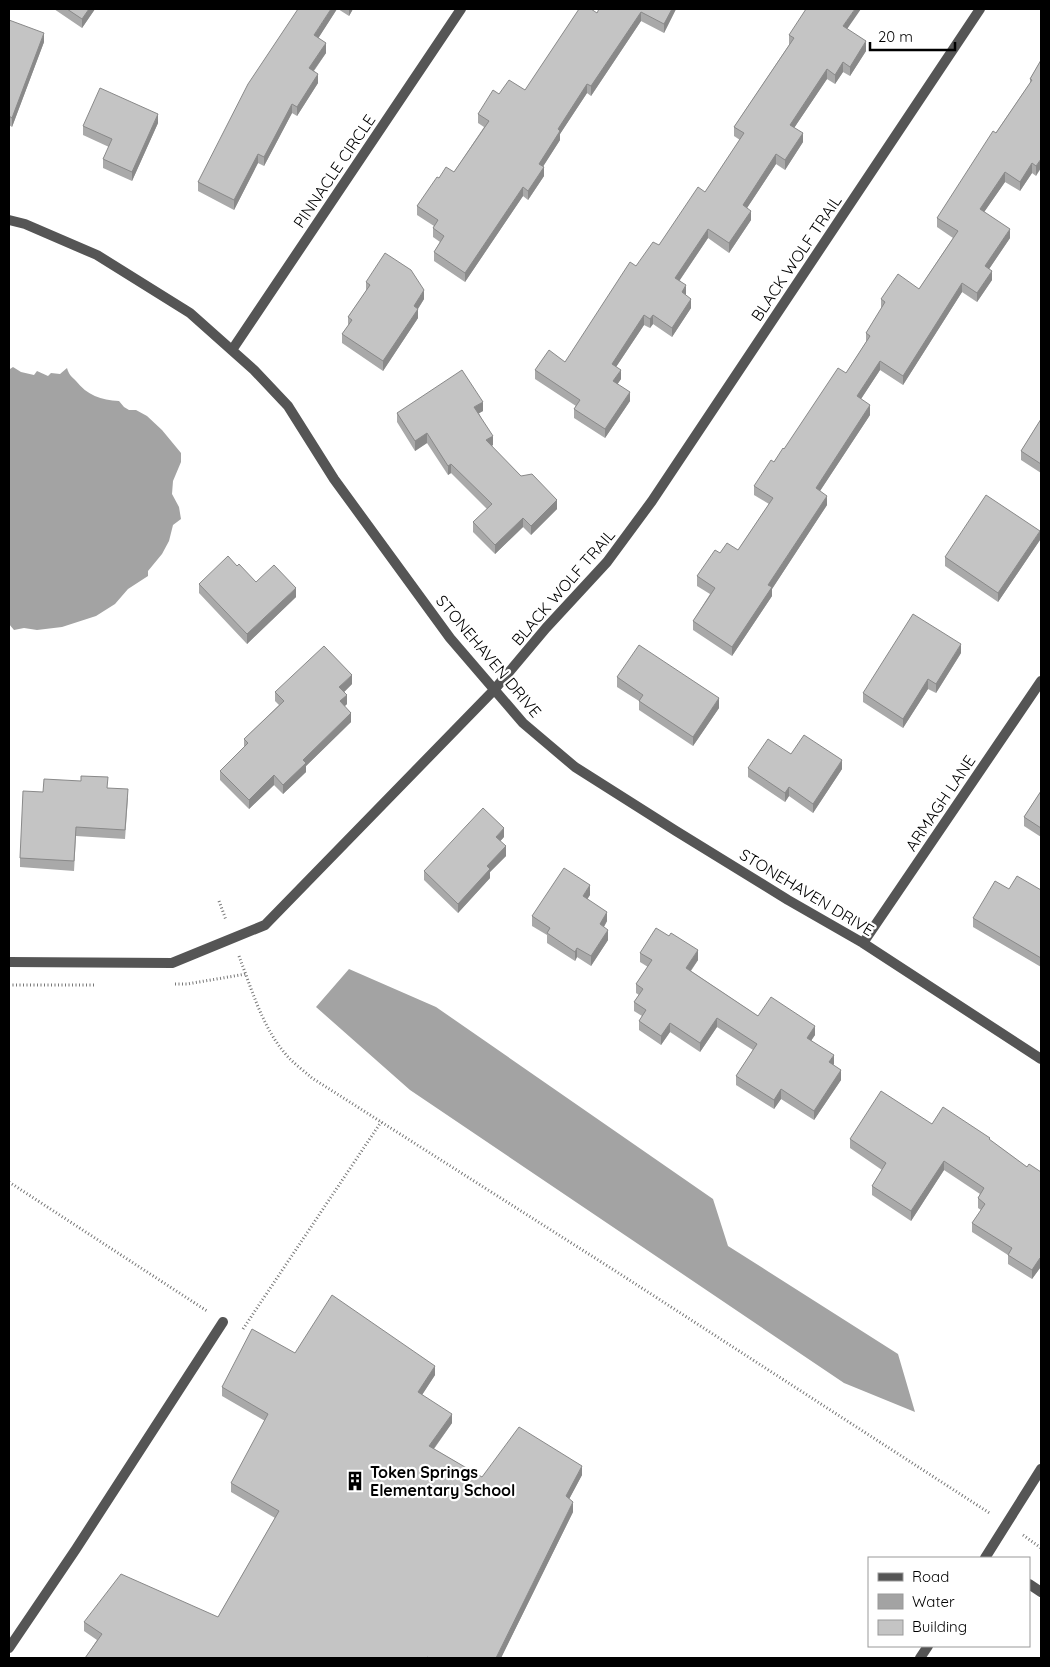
<svg xmlns="http://www.w3.org/2000/svg" width="1050" height="1667" font-family="Quicksand,sans-serif">
<rect width="100%" height="100%" fill="#fff"/>
<path fill="#a3a3a3" d="M13,367L21,372L34,375L37,371L48,376L51,373L60,374L67,368C69,375 72,377 76,381C87,395 101,400 119,401L124,407L129,410H136L147,416L162,430L181,453V462L173,481L172,494L179,507L181,519L173,525L169,541L162,554L148,571V576L128,589L115,604L96,616L62,627L37,630L24,628L14,630L9,624V374L10,369Z
M349,969L436,1007L713,1199L728,1246L898,1354L915,1412L844,1383L410,1090L316,1007Z"/>
<g fill="none" stroke-linecap="round" stroke-linejoin="round">
<path stroke="#777" stroke-width="3" stroke-dasharray="1 2.5" stroke-linecap="butt" d="M219,901L226,920
M239,956C252,990 263,1030 289,1058C296,1065 305,1072 312,1078L617,1272L991,1514
M175,984H187L246,974
M9,985H96
M9,1182L207,1311
M243,1329L381,1122
M1023,1535L1041,1548"/>
<path stroke="#555" stroke-width="10" d="M9,1648L76,1549L223,1322"/>
<path stroke="#555" stroke-width="10" d="M9,220L25,224L97,255L190,313L254,370L288,406L334,479L450,638L523,723L575,767L676,831L788,900L863,943L1041,1059
M232,350L461,9
M863,943L1041,681
M9,962L172,963L265,925L494,690L546,628L607,562L652,501L980,9
M1029,1584L1041,1592"/>
<path stroke="#555" stroke-width="10" d="M985,1558L1041,1469
M920,1658L928,1646"/>
</g>
<path fill="#a9a9a9" d="M54,9H95L82,28Z
M337,9L318,38L326,53L314,71L318,83L297,116L292,113L264,166L258,163L234,210L198,191V182Z
M338,9H353L349,16Z
M676,9L664,33L641,21L591,96L587,93L560,134V140L543,166L544,176L528,200L523,196L465,282L434,261V252L440,242L433,237V228L434,226L417,215V206L439,178L454,172L484,127L478,123V114L499,94L525,90L597,13Z
M9,20L44,42L12,127L9,125Z
M848,29L866,51L850,76L843,72L835,84L827,79L794,128L803,142L785,170L776,164L747,208L751,220L729,253L708,238L680,280L686,294V295L691,308L672,337L653,324L650,328L644,325L616,367L621,379L617,384L630,401L605,438L574,418V409L576,406L535,379V370L565,362L636,266L659,245L705,192L740,140L734,136V127L789,45V35Z
M1041,60L1036,176L1032,173L1020,191L1005,182L984,212L1010,238L989,269L992,280L977,302L962,292L903,385L880,370L861,399L870,415L820,491L827,505L772,589V596L732,656L693,630V621L710,594L697,586V576L720,553L738,550L769,504L754,495V486L846,373L866,342V333L881,309V299L919,289L953,238L937,227V218L1030,83V79Z
M158,123L132,181L103,168V159L109,147L83,135V126Z
M366,282L424,299L418,309V318L383,371L342,343V334L348,326V317L366,291Z
M483,411L479,413L493,445L491,446L521,476L557,509L531,535L523,527L495,554L473,532V522L487,509L451,473L448,475L427,443L415,451L397,422V413Z
M1041,419V473L1021,460V451Z
M1040,540L998,602L945,566V557Z
M237,566L256,582L296,597L247,644L199,593V584Z
M961,653L936,693L928,689L903,728L863,702V693Z
M617,677L719,708L693,746L639,710V701L617,687Z
M352,684L344,692L347,704L344,706L351,722L306,766V772L283,794L274,785L249,809L220,780V771L244,748V739L279,705L275,701V692Z
M791,754L842,769L813,813L789,796L785,802L748,777V768Z
M108,788L128,798L125,839L76,836L74,871L20,867V858Z
M1041,791V837L1024,826V817Z
M504,837L500,841L506,856L490,872V878L458,913L424,880V871Z
M1009,889L1041,890V967L973,927V918Z
M590,895L587,899L607,921L604,927L608,940L591,966L577,957L575,961L547,943V935L532,926V916Z
M640,953L698,960L691,971L758,1016L815,1035L811,1040L834,1064L833,1065L841,1080L814,1120L781,1099L774,1109L736,1085V1076L753,1050L717,1027L700,1052L670,1032L661,1045L639,1030V1021L642,1016L634,1011V1002L639,995L636,993V984L648,967L640,962Z
M932,1124L990,1140L1027,1167L1041,1172V1269L1040,1268L1032,1279L1008,1264V1255L972,1232V1223L981,1210L978,1208V1198L980,1194L944,1170L911,1221L872,1195V1186L882,1170L850,1148V1139Z
M295,1353L435,1375L422,1395L452,1423L434,1449L482,1477L582,1475L569,1499L573,1512L501,1658H85L97,1640L84,1631V1622L218,1617L275,1518L231,1492V1483L265,1421L222,1396V1387Z"/>
<path fill="#898989" d="M89,9H95L82,28V19Z
M331,9H337L314,45V35Z
M349,9H353L349,16Z
M672,9H676L664,33V24Z
M855,9H861L843,35V26Z
M641,12V21L591,96V86Z
M44,33V42L12,127V118Z
M866,41V51L850,76V67Z
M326,43V53L309,77V68Z
M843,62V72L835,84V75Z
M827,69V79L790,134V125Z
M318,74V83L297,116V107Z
M587,84V93L560,134V140L539,173V164L558,129Z
M292,104V113L264,166V157Z
M158,114V123L132,181V172Z
M803,133V142L785,170V160Z
M258,154V163L234,210V200Z
M776,154V164L743,214V205Z
M1041,159V168L1036,176V166Z
M1032,163V173L1020,191V182Z
M544,167V176L528,200V191Z
M1005,172V182L980,218V209Z
M523,187V196L465,282V273Z
M751,211V220L729,253V243Z
M708,229V238L675,287V278Z
M1010,229V238L985,275V266Z
M992,271V280L977,302V293Z
M962,283V292L903,385V376Z
M686,285V294L682,301V292Z
M424,290V299L414,315V306Z
M691,299V308L672,337V328Z
M418,309V318L383,371V361Z
M644,315V325L612,373V364Z
M653,315V324L650,328V319Z
M880,361V370L857,405V396Z
M621,370V379L613,391V381Z
M630,392V401L605,438V429Z
M483,402V411L474,416V407Z
M870,405V415L816,497V488Z
M427,433V443L415,451V441Z
M493,436V445L486,450V440Z
M451,464V473L448,475V466Z
M827,496V505L772,589V596L732,656V647L768,585Z
M557,500V509L531,535V526Z
M523,518V527L495,554V545Z
M1040,531V540L998,602V593Z
M296,588V597L247,644V634Z
M961,644V653L936,693V684Z
M352,675V684L339,697V687Z
M928,679V689L903,728V719Z
M347,695V704L340,711V701Z
M719,698V708L693,746V737Z
M351,713V722L306,766V772L283,794V785L303,760Z
M842,760V769L813,813V804Z
M274,775V785L249,809V800Z
M789,787V796L785,802V793Z
M504,828V837L496,846V837Z
M506,846V856L490,872V878L458,913V904L487,866Z
M590,885V895L583,906V896Z
M607,912V921L600,933V924Z
M608,930V940L591,966V956Z
M577,948V957L575,961V952Z
M698,950V960L686,977V968Z
M717,1018V1027L700,1052V1043Z
M670,1023V1032L661,1045V1036Z
M815,1026V1035L807,1047V1038Z
M834,1055V1064L829,1071V1062Z
M841,1070V1080L814,1120V1111Z
M781,1089V1099L774,1109V1100Z
M944,1161V1170L911,1221V1211Z
M1040,1258V1268L1032,1279V1270Z
M435,1366V1375L418,1401V1392Z
M452,1414V1423L429,1455V1446Z
M582,1466V1475L566,1505V1496Z
M573,1502V1512L501,1658H496Z"/>
<path fill="#c4c4c4" stroke="#898989" d="M67,9H89L82,19Z
M298,9H331L314,35L326,43L309,68L318,74L297,107L292,104L264,157L258,154L234,200L198,182L248,84Z
M579,9H591L597,13L599,9H672L664,24L641,12L591,86L587,84L558,129L560,131L539,164L544,167L528,191L523,187L465,273L434,252L444,236L433,228L438,220L417,206L437,177L439,178L446,167L454,172L489,121L478,114L493,90L499,94L509,80L525,90Z
M806,9H855L843,26L866,41L850,67L843,62L835,75L827,69L790,125L803,133L785,160L776,154L743,205L751,211L729,243L708,229L675,278L686,285L682,292L691,299L672,328L653,315L650,319L644,315L612,364L621,370L613,381L630,392L605,429L574,409L580,400L535,370L549,350L565,362L630,262L636,266L653,242L659,245L698,187L705,192L744,133L734,127L794,38L789,35Z
M9,20L44,33L12,118L9,116Z
M1041,60V159L1036,166L1032,163L1020,182L1005,172L980,209L1010,229L985,266L992,271L977,293L962,283L903,376L880,361L857,396L870,405L816,488L827,496L768,585L772,587L732,647L693,621L715,588L697,576L715,550L720,553L727,543L738,550L773,498L754,486L771,460L774,462L783,448L784,449L838,368L846,373L870,336L866,333L885,302L881,299L898,274L919,289L958,231L937,218L993,131L996,133L1032,80L1030,79Z
M100,88L158,114L132,172L103,159L112,139L83,126Z
M385,253L411,270L424,290L414,306L418,309L383,361L342,334L352,320L348,317L370,285L366,282Z
M462,370L483,402L474,407L493,436L486,440L521,476L532,474L557,500L531,526L523,518L495,545L473,522L492,504L451,464L448,466L427,433L415,441L397,413Z
M1041,419V464L1021,451Z
M986,495L1040,531L998,593L945,557Z
M228,556L237,566L239,564L256,582L274,565L296,588L247,634L199,584Z
M913,614L961,644L936,684L928,679L903,719L863,693Z
M639,645L719,698L693,737L639,701L643,695L617,677Z
M324,646L352,675L339,687L347,695L340,701L351,713L303,760L306,763L283,785L274,775L249,800L220,771L248,743L244,739L284,701L275,692Z
M804,735L842,760L813,804L789,787L785,793L748,768L768,739L791,754Z
M81,776L108,777L107,788L128,789L125,830L76,827L74,861L20,858L23,791L43,792L44,779L81,781Z
M1041,791V828L1024,817Z
M483,808L504,828L496,837L506,846L487,866L490,869L458,904L424,871Z
M564,868L590,885L583,896L607,912L600,924L608,930L591,956L577,948L575,952L547,933L550,928L532,916Z
M1017,876L1041,890V958L973,918L995,881L1009,889Z
M656,928L669,936L671,933L698,950L686,968L758,1016L771,997L815,1026L807,1038L834,1055L829,1062L841,1070L814,1111L781,1089L774,1100L736,1076L757,1044L717,1018L700,1043L670,1023L661,1036L639,1021L646,1010L634,1002L643,989L636,984L652,960L640,953Z
M881,1091L932,1124L943,1107L990,1138L989,1139L1027,1167L1029,1164L1041,1172V1260L1040,1258L1032,1270L1008,1255L1012,1248L972,1223L985,1204L978,1198L984,1188L944,1161L911,1211L872,1186L886,1163L850,1139Z
M332,1295L435,1366L418,1392L452,1414L429,1446L482,1477L519,1427L582,1466L566,1496L573,1502L496,1658H429L427,1657L426,1658H85L102,1634L84,1622L121,1574L218,1617L279,1511L231,1483L268,1414L222,1387L252,1329L295,1353Z"/>
<defs>
<symbol id="building-bare" viewBox="-9 -9 18 18"><path d="M-4-6H4V6H1V3H-1V6H-4ZM-2.5-4.3h1.7v1.8h-1.7ZM.8-4.3h1.7v1.8H.8ZM-2.5-1h1.7V.8h-1.7ZM.8-1h1.7V.8H.8Z" fill="#000" stroke="#fff" stroke-width="2.5" paint-order="stroke"/></symbol>
</defs>
<g fill-rule="evenodd">
<use href="#building-bare" x="341" y="1467" width="28" height="28"/>
</g>
<g text-anchor="middle" dominant-baseline="central" stroke-width="4.5" stroke-linejoin="round" paint-order="stroke">
<g font-size="16" fill="#000" stroke="#fff">
<text transform="translate(334 171) rotate(-56)">PINNACLE CIRCLE</text>
<text transform="translate(796 258) rotate(-56)">BLACK WOLF TRAIL</text>
<text transform="translate(563 587) rotate(-49)">BLACK WOLF TRAIL</text>
<text transform="translate(489 656) rotate(50)">STONEHAVEN DRIVE</text>
<text transform="translate(940 803) rotate(-56)">ARMAGH LANE</text>
<text transform="translate(807 892) rotate(31)">STONEHAVEN DRIVE</text>
</g>
<g font-size="16" font-weight="bold" fill="#000" stroke="#fff" text-anchor="start">
<text x="370" y="1472">Token Springs<tspan x="370" dy="18">Elementary School</tspan></text>
</g>
</g>
<rect width="1050" height="1667" fill="none" stroke="#000000" stroke-width="20"/>
<rect x="868" y="1557" width="162" height="90" fill="#ffffff" stroke="#999999"/>
<rect x="878" y="1573" width="25" height="8" fill="#555555" stroke="#999999"/>
<text x="912" y="1582" font-size="15" fill="#000000">Road</text>
<rect x="878" y="1594" width="25" height="15" fill="#a3a3a3" stroke="#999999"/>
<text x="912" y="1607" font-size="15" fill="#000000">Water</text>
<rect x="878" y="1620" width="25" height="15" fill="#c4c4c4" stroke="#999999"/>
<text x="912" y="1632" font-size="15" fill="#000000">Building</text>
<path d="M870 42v8h85v-8" fill="none" stroke="#000000" stroke-width="2.5"/>
<text x="878" y="42" font-size="15" fill="#000000" stroke="#ffffff" stroke-width="4" paint-order="stroke">20 m</text>
</svg>
